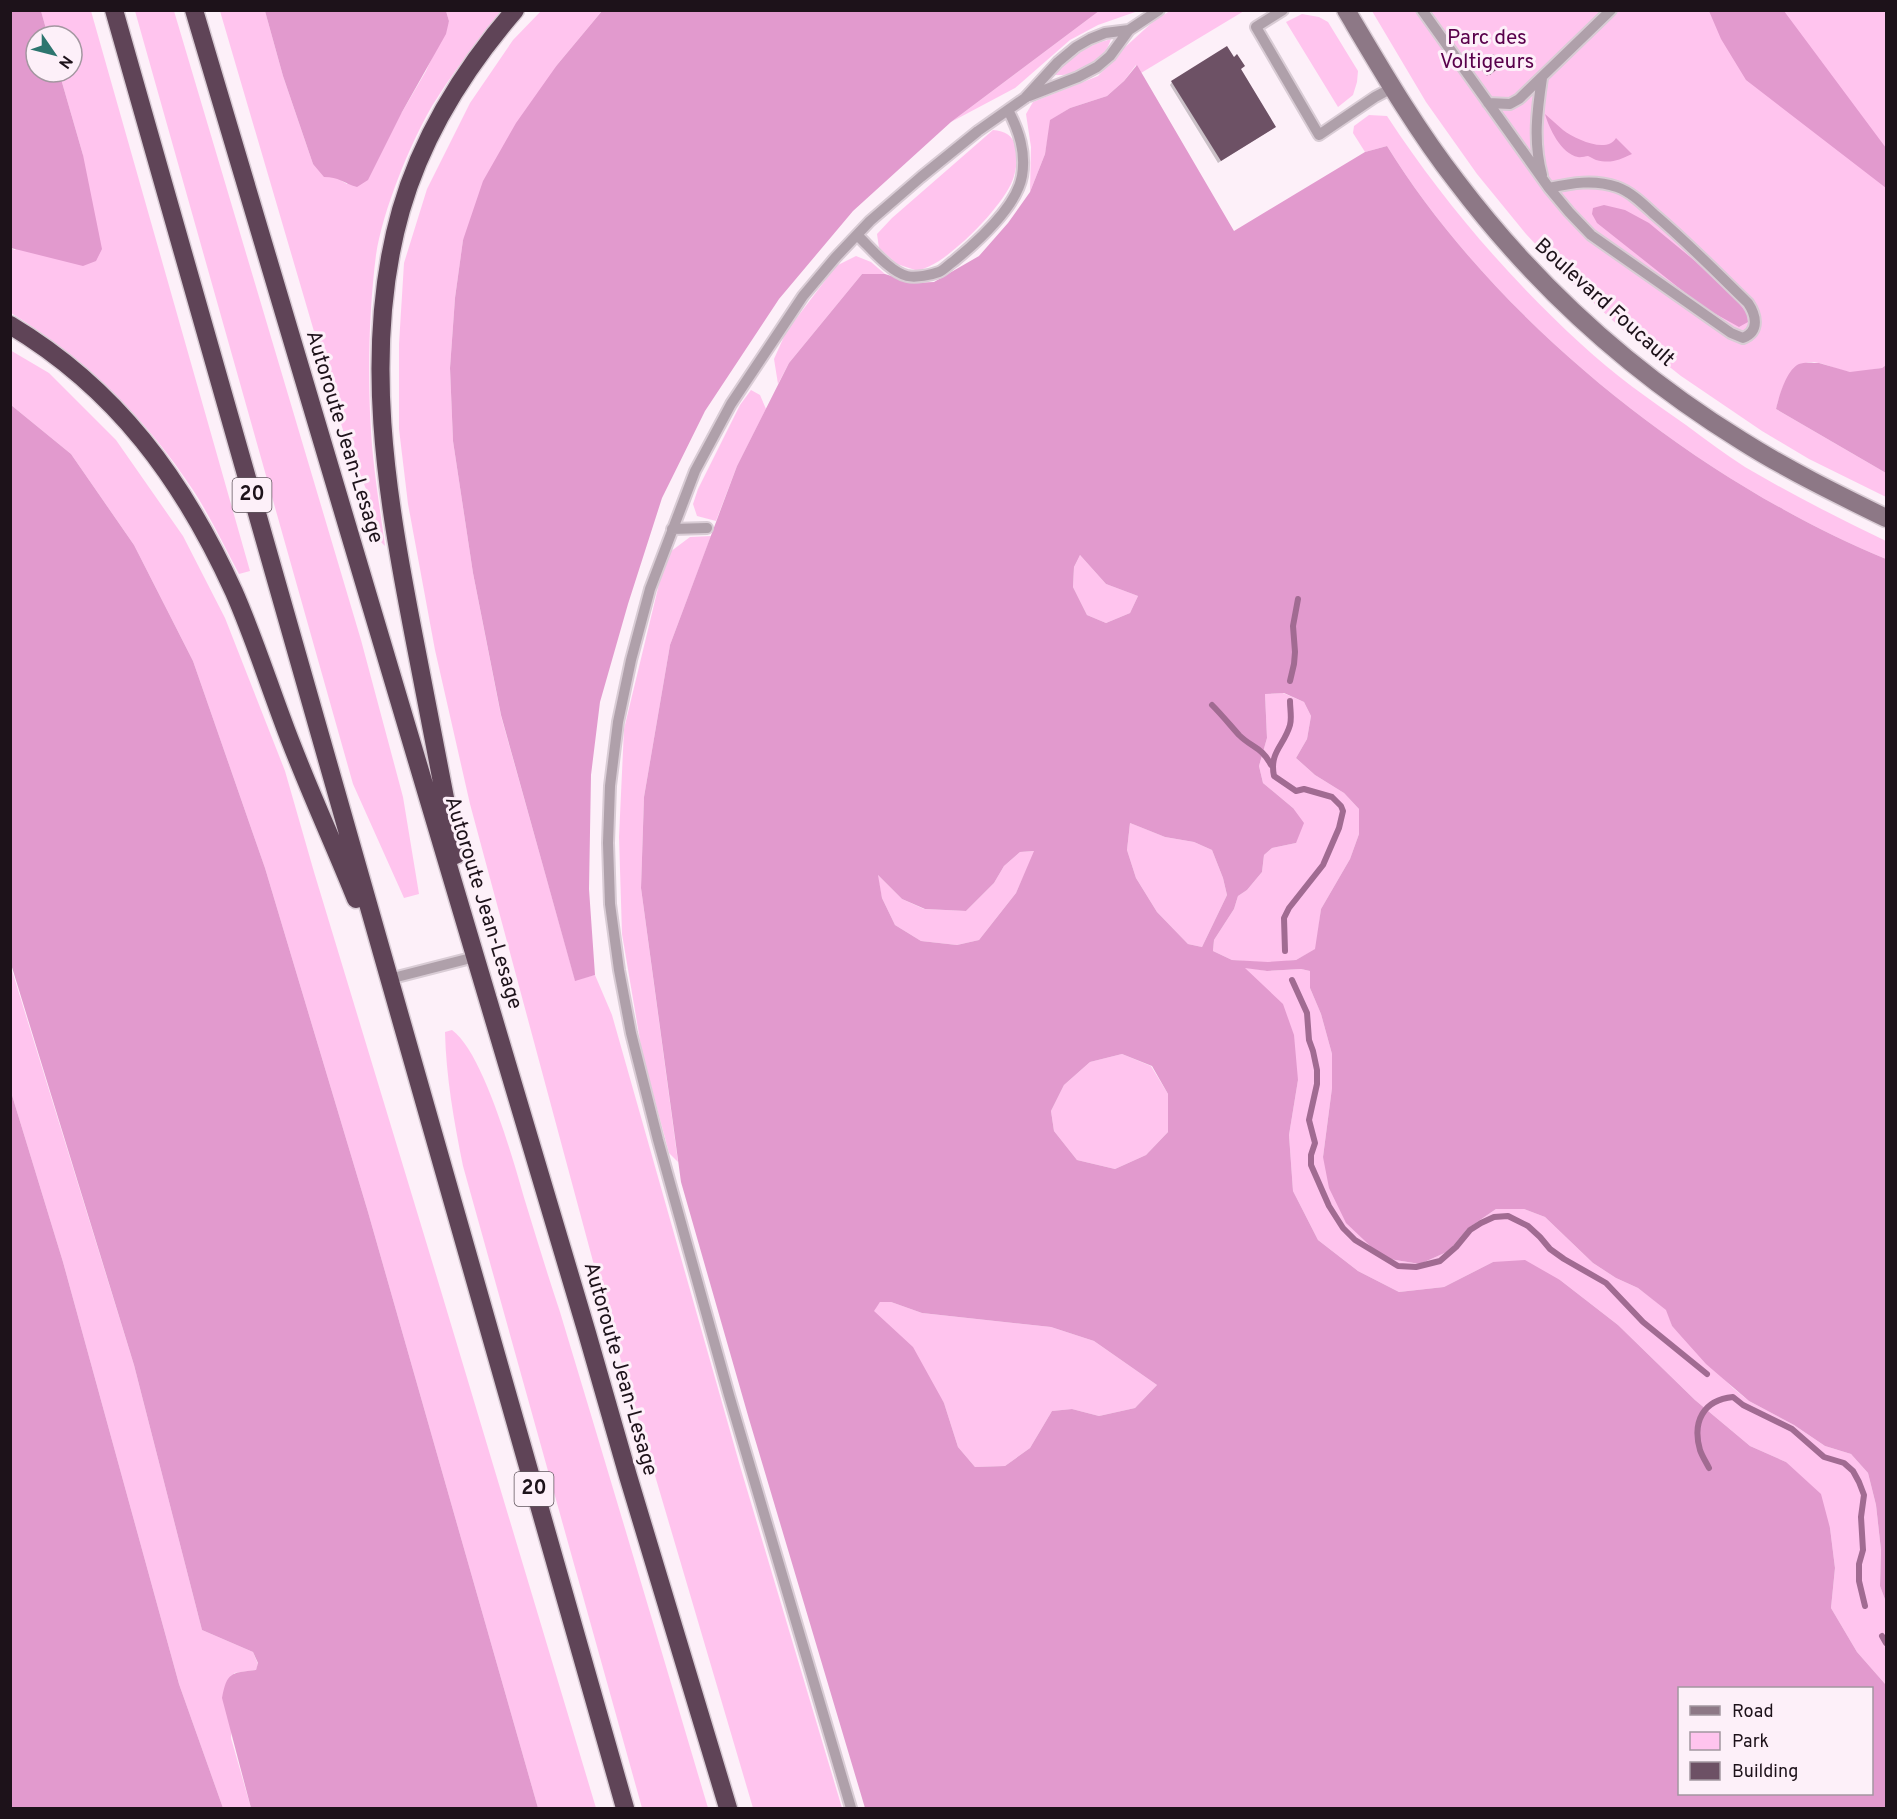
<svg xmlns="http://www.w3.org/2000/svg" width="1897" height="1819" font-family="Overpass,sans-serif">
<rect width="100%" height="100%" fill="#fdf0f9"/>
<path fill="#ffc4ee" d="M41,11H91L250,571L239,574C224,546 210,516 193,490C146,418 84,358 11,313L10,248L15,250L83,155L59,72H72V36H48Z
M135,11H174L361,640L403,797L419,894L404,898L353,784Z
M220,11H265L283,76L313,164L347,184L402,112L426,71L449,21L446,11H502C477,41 453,72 432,106C409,146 383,210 376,255C368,317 367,394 373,456C376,486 381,516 385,546L379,540L366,489L345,437Z
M541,11H602L557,65L463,240L455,298L450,368L453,441L473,573L501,716L575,980L595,975L612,1015L740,1466L842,1808H753L605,1306L470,804L435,650L408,504L399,429V344L404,263L427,189L470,103L513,40Z
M1099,11H1138L1098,25L1070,40L1015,88L951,122Z
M1170,11H1244L1141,73L1136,65L1124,81L1107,96L1070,108L1051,120L1045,154L1030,192L1031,147L1026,114L1033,102L1098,76L1123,49L1156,19Z
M1372,11H1886V365L1882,368C1872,369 1860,373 1850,372C1841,371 1831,366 1823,364C1791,355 1783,384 1776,409L1886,473V497L1809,459L1762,431L1681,376L1623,330L1570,281L1526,234L1477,174L1426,102Z
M1302,14L1319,17L1328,22L1358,71L1357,82L1353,95L1338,107L1286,22Z
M1111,39C1103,64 1080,76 1055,75C1070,56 1088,45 1111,39Z
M1369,115L1387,116C1442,200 1507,276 1581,344C1613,374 1650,400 1686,425C1705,439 1725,454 1745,467C1791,494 1838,518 1886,541V559C1697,481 1495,321 1387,146L1365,152L1353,133L1354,126Z
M993,130C1005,131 1013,135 1016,148C1018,158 1016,174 1011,184C998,210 963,245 939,261C933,265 925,268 918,271L897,264L879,248L877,234L892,218Z
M856,256L871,262L885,274H862L789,363L778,384L774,359L786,332L836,266Z
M10,350L49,373L116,440L183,536L225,618L285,771L314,872L441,1291L596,1808H538L368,1212L265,868L193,661L134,545L71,454L11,405Z
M751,390L760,395L766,409L737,466L716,521L697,516L693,504L698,489L740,405Z
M711,536L670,645L644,797L641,888L678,1162L669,1153L642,1052L622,934L619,837L624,729L659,584L670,552L690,537Z
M1080,555L1106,584L1138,596L1130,613L1106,623L1087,615L1073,587L1074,567Z
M1283,693L1304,702L1311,716L1307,739L1296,758L1315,775L1344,793L1359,809V834L1350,859L1321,909L1316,949L1296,960L1268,963L1232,960L1213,951L1214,940L1234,909L1238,896L1247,890L1262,872L1264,855L1272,848L1296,843L1293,808L1263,783L1259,766L1267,738L1265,694Z
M1130,823L1165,837L1194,842L1212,850L1223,878L1227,895L1202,947L1188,944L1157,912L1136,878L1127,850Z
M1035,851L1016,893L979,940L957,945L921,941L895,925L882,898L877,874L902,899L924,909L966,911L994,883L1004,866L1020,852Z
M10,964L134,1365L202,1630L253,1652L258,1664L256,1670L234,1673L231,1738L251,1808H223L179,1684L63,1262L11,1092Z
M1244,967L1267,971L1301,969L1310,971V988L1321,1014L1332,1054V1088L1323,1157L1383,1258L1420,1264L1449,1251L1467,1229L1496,1209H1524L1545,1217L1593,1263L1616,1278L1638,1288L1667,1310L1672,1326L1733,1388L1749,1401L1794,1425L1825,1446L1851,1454L1868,1473L1876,1505L1881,1550L1880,1586L1886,1602V1685L1857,1652L1831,1608L1835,1568L1830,1528L1786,1462L1750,1446L1695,1400L1618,1325L1560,1280L1493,1262L1444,1287L1399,1292L1358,1271L1318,1240L1293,1191L1289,1135L1298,1080Z
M452,1030C484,1053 514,1163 526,1204C537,1240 548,1276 560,1312C610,1477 659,1643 708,1808H642L463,1166C454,1121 446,1077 445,1032Z
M1122,1054L1151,1066L1168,1094V1132L1146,1155L1115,1169L1077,1160L1054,1131L1051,1111L1064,1085L1090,1062Z
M880,1302H891L922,1313L1051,1327L1094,1341L1157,1385L1135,1408L1099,1416L1072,1409L1052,1411L1030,1448L1005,1466L975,1467L958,1447L944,1403L873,1311Z"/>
<path fill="#e29ace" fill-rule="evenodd" d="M10,11H41L48,36H36V72H59L83,155L102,249L96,261L83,266L11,248Z
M265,11H446L449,21L446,34L402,112L368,180L357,187C343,183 339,177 324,177L313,164L283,76Z
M602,11H1099L951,122L853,211L779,299L705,411L662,498L628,604L600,702L591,775L589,889L595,975L575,981L501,715L473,573L453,441L450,368L455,298L463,240L483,181L516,123L557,65Z
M1709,11H1784L1886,148V188L1746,80L1721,39Z
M1137,65L1234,231L1365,152L1387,146C1495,321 1697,481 1886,559V1602L1880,1586L1881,1550L1876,1505L1868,1473L1851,1454L1825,1446L1794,1425L1749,1401L1706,1364L1672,1326L1666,1310L1638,1288L1616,1278L1593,1263L1545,1217L1524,1209H1496L1467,1229L1449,1251L1420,1264L1383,1258L1346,1223L1329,1188L1323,1157L1332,1088V1054L1321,1014L1310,988V971L1301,969L1267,971L1245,968L1283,1004L1294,1035L1298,1080L1289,1135L1293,1191L1318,1240L1358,1271L1399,1292L1444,1287L1493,1262L1525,1260L1560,1280L1618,1325L1695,1400L1750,1446L1786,1462L1821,1494L1830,1528L1835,1568L1831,1608L1857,1652L1886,1685V1808H865L749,1419L681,1182L641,888L644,797L670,645L737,466L789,363L862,274H885L913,283L934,282L979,256L1008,223L1030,192L1045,154L1050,120L1070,108L1107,96L1124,81ZM1080,555L1106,584L1138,596L1130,613L1106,623L1087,615L1073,587L1074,567ZM1284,693L1304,702L1311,716L1307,739L1296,758L1315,775L1344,793L1359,809V834L1350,859L1321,909L1315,949L1296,960L1268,962L1232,960L1213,951L1214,940L1234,909L1238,896L1247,890L1262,872L1264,855L1272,848L1296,843L1304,823L1293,808L1263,783L1259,766L1267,738L1265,694ZM1130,823L1165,837L1194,842L1212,850L1223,878L1227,895L1202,947L1188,944L1157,912L1136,878L1127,850ZM1034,851L1016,893L979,940L957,945L921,941L895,925L882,898L878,875L902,899L925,909L966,911L994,883L1004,866L1020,852ZM1122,1054L1152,1066L1168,1094V1132L1146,1155L1115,1169L1077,1160L1054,1131L1051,1111L1064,1085L1090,1062ZM880,1302H891L922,1313L1051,1327L1094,1341L1157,1385L1135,1408L1099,1416L1072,1409L1052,1411L1030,1448L1005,1466L975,1467L958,1447L944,1403L913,1347L874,1311ZM1680,1688H1872V1794H1680Z
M1545,114C1551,119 1557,125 1563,130C1575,139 1607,154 1616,138L1632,154C1619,160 1611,164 1596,160C1593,159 1591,157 1588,156C1585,156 1581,158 1578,157C1561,154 1549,128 1545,114Z
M1604,205L1625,210L1649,223L1695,261L1738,302L1747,313L1748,322L1739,327L1703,307L1597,223L1592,214L1593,208Z
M1819,363L1850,372L1882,368L1886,365V473L1776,409C1779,397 1786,370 1799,364C1804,362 1813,363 1819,363Z
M11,405L71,454L134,545L193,661L265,868L368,1212L538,1808H251L222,1698C227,1672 231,1673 256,1670L258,1663L253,1652L202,1630L134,1365L11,964Z
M11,1092L63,1262L179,1684L223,1808H11Z"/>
<path fill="#0003" d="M1492,56L1500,65L1487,76L1479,68Z
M1240,68L1272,129L1218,163L1170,85L1172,82Z"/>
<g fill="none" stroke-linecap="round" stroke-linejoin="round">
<path stroke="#a16b92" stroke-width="6" d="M1290,681L1294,664L1295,652L1293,626L1298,599
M1212,705C1222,715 1230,725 1239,735C1252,748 1262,747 1271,765
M1285,951L1284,918L1289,908L1323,865L1339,828L1343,811L1341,806L1332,797L1304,789L1296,791L1274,776C1269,752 1284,746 1290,725C1292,718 1290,709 1290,701
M1292,980L1307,1013L1309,1040L1313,1051L1317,1070V1084L1309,1120L1315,1143L1311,1155V1165L1329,1206L1343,1228L1355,1240L1398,1266L1416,1267L1440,1261L1456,1247L1470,1230L1481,1223L1494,1217L1508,1216L1528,1226L1540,1237L1550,1249L1564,1259L1606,1283L1643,1322L1707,1374
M1709,1468C1706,1462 1702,1456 1700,1450C1692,1422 1703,1400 1733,1397L1743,1405L1792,1429L1824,1457L1844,1463L1853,1471L1859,1482L1864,1495L1861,1517L1863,1550L1859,1564V1581L1865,1606
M1882,1636L1886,1643"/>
</g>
<path fill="#6d5165" d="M1227,46L1234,57L1237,54L1245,66L1241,69L1276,127L1221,161L1171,81Z
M1493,54L1502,65L1490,75L1481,64Z"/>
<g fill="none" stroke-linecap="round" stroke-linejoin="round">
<defs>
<path id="lane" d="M1283,10L1256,27L1319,135L1375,97L1392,88
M1422,10L1549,188L1569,212L1591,235L1731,333L1743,338C1760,331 1756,315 1748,303C1717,273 1687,242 1654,214C1643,204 1631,192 1617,187C1594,179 1572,183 1549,188
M1029,96L1078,77L1097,67L1110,56L1129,30L1159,10
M1488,103L1510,104L1519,99L1611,10
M1542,175C1533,142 1537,111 1542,78
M857,235C870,247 890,272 907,276C916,278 931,275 939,272C944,270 949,264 954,261C977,242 1017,206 1022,176C1026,152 1019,131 1008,110
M672,529L707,528
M389,979L475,957
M851,1808L729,1395L658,1140L631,1033L619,970L610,904L608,843L610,786L618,722L631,660L650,589L695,471L731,404L803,296L835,258L870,221L921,177L978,131L1025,98L1058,62L1076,47L1090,39L1105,33L1129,30"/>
<path id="secondary" d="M1346,10C1381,69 1415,128 1457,182C1535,285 1632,373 1742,441C1788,470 1837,494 1886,518"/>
<path id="highway" d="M114,10L625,1808
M194,10L587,1333L628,1476L728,1808
M10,325C117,389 183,480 234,592C252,633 266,676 282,719C304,780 332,839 356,899
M456,855C442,782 428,710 414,637C387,497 361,350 401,210C422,137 465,68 515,10"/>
</defs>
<use href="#lane" stroke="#d9ccd5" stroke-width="14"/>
<use href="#secondary" stroke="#d9ccd5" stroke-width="21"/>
<use href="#highway" stroke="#d9ccd5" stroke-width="21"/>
<use href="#lane" stroke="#afa0aa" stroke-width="10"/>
<use href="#secondary" stroke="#8d7886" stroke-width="18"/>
<use href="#highway" stroke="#5f4457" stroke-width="18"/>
</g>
<g text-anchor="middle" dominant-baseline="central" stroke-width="6" stroke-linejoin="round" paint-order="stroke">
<g fill="#fdf0f9" stroke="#60555d" stroke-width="1.5">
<rect x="232.5" y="478" width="39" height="34" rx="4.5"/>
<rect x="514.5" y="1472" width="39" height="34" rx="4.5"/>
</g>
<g font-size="20" font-weight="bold" fill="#1d121a">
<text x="252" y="495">20</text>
<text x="534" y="1489">20</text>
</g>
<g font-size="21" fill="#59004b" stroke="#fdf0f9">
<text x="1487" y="38">Parc des<tspan x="1487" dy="24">Voltigeurs</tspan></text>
</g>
<g font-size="21" fill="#1d121a" stroke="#fdf0f9">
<text transform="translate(1604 303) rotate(42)">Boulevard Foucault</text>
<text transform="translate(344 437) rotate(73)">Autoroute Jean-Lesage</text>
<text transform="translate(483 903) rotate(73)">Autoroute Jean-Lesage</text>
<text transform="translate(620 1369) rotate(74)">Autoroute Jean-Lesage</text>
</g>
</g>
<rect width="1897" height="1819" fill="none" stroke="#1d121a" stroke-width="24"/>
<rect x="1678" y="1687" width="195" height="108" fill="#fdf0f9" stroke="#a397a0" stroke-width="1.5"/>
<rect x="1690" y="1706" width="30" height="9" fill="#8d7886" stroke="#a397a0" stroke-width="1.5"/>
<text x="1732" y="1717" font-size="18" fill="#1d121a">Road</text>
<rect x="1690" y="1732" width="30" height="18" fill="#ffc4ee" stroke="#a397a0" stroke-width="1.5"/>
<text x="1732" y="1747" font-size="18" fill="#1d121a">Park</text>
<rect x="1690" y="1762" width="30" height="18" fill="#6d5165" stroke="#a397a0" stroke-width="1.5"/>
<text x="1732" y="1777" font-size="18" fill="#1d121a">Building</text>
<g transform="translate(54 54) rotate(125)"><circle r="28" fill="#fdf0f9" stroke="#a397a0" stroke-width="1.5"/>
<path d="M0-4.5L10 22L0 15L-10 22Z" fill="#2d756f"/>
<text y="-9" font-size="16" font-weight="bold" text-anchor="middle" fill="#1d121a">N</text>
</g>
</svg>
